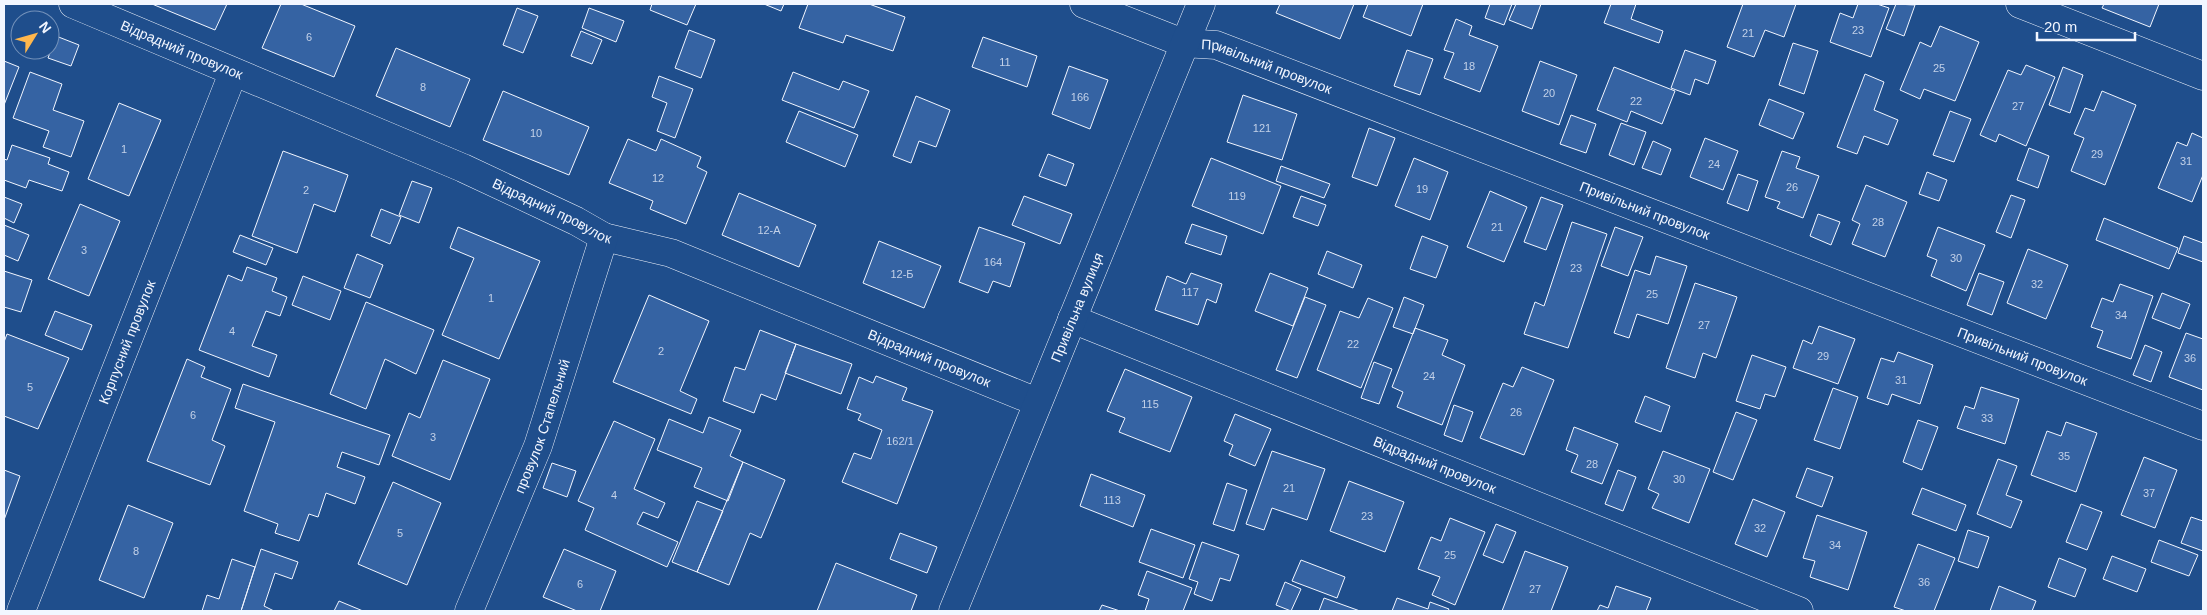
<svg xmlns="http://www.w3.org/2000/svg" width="2207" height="615" font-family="Helvetica,sans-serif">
<rect width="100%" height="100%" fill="#1f4e8c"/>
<path fill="#3563a3" stroke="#f2f6ff" d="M152,4H227L215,30Z
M281,4H301L355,26L334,77L262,48Z
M652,4H696L687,25L650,10Z
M764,4H784L781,11Z
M808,4H869L905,17L893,51L846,35L843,43L799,28Z
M1280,4H1354L1340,39L1276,13Z
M1368,4H1423L1411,36L1363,17Z
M1490,4H1512L1504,25L1485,18Z
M1516,4H1541L1532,29L1509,20Z
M1611,4H1636L1631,19L1663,31L1659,43L1604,23Z
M1743,4H1796L1784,37L1765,30L1754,57L1727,47Z
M1858,4H1877L1889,8L1871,57L1830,42L1840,13L1853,18Z
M1896,4L1915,5L1904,36L1886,29Z
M2104,4H2159L2150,27L2102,8Z
M517,8L538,16L523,53L503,45Z
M589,8L624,21L616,42L582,28Z
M1456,19L1472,26L1469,35L1498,46L1480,92L1444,78L1454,53L1444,50Z
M1940,26L1979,42L1955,101L1924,89L1920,99L1900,90L1920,42L1931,47Z
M689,30L715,40L701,78L675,68Z
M581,31L602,40L592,64L571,56Z
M56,36L79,45L71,66L48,58Z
M983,37L1037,56L1027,87L972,67Z
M1793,43L1818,51L1804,94L1779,85Z
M396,48L470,79L450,127L376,96Z
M1407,50L1433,59L1420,95L1394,86Z
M1685,50L1716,61L1708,84L1695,79L1690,95L1671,88Z
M4,61L19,67L4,105Z
M1540,61L1577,75L1559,125L1522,111Z
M2026,65L2055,77L2026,146L1999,134L1996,142L1980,135L2008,70L2021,75Z
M1069,66L1108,80L1090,129L1052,114Z
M1614,67L1675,91L1662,124L1631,111L1627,122L1597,110Z
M2063,67L2083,75L2070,113L2049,105Z
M30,72L62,84L53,110L84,121L71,157L43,147L49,131L13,118Z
M793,72L839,90L843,81L869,91L854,128L782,100Z
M1865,74L1884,82L1874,110L1898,120L1888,145L1864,136L1857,154L1837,147Z
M659,76L693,89L675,138L657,131L667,103L652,97Z
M503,91L589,127L569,175L483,140Z
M2102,91L2136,105L2105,185L2071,171L2084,138L2074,134L2085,108L2094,111Z
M1243,95L1297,114L1282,160L1227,142Z
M916,96L950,110L936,147L919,141L911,163L893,156Z
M1769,99L1804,113L1793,139L1759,125Z
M119,103L161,120L129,196L88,179Z
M799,111L858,135L845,167L786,142Z
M1950,111L1971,119L1954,162L1933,155Z
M1571,115L1596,124L1586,153L1560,144Z
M1621,123L1646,132L1634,165L1609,155Z
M1369,128L1395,138L1377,186L1352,177Z
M2192,133L2203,138V175L2192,202L2158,188L2177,142L2187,146Z
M1705,138L1738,151L1723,190L1690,177Z
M628,139L656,151L661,139L701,157L697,167L707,172L686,224L650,209L653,201L609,183Z
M1653,141L1671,149L1661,175L1642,168Z
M12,145L50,158L48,164L69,172L62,191L29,180L26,188L4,180V159L7,160Z
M2029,148L2049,156L2038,188L2017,180Z
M283,151L348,175L335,212L314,204L297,253L252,236Z
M1782,151L1800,157L1796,168L1819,176L1803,218L1777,208L1780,202L1765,197Z
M1048,154L1074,164L1066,186L1039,176Z
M1211,158L1281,186L1263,234L1192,206Z
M1414,158L1448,172L1430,220L1395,206Z
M1281,166L1330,184L1324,198L1276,181Z
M1927,172L1947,180L1939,201L1919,194Z
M1738,174L1758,181L1748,211L1727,203Z
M412,181L432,188L419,223L399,215Z
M1866,185L1907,202L1885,257L1852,244L1860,224L1852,220Z
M1490,191L1527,207L1504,262L1467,247Z
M739,193L816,225L799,267L722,235Z
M2011,195L2025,200L2011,238L1996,232Z
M1024,196L1072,214L1060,244L1012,225Z
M1301,196L1326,205L1318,226L1293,217Z
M4,197L22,204L14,223L4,218Z
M1541,197L1563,205L1546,250L1524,242Z
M80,204L120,221L89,296L48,279Z
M381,209L401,217L390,244L371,236Z
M1818,214L1840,222L1831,245L1810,236Z
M2104,218L2178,248L2169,269L2096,240Z
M1572,222L1607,234L1568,348L1524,334L1535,302L1544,306Z
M1192,224L1227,236L1221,255L1185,243Z
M4,225L29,235L18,261L4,255Z
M458,227L540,261L499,359L442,335L474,258L450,248Z
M979,227L1025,243L1010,287L993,281L988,293L959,282Z
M1615,227L1643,237L1628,276L1601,266Z
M1938,227L1985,245L1966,291L1931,276L1937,260L1927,256Z
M240,235L273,248L266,265L233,252Z
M1422,236L1448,246L1436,278L1410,269Z
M2184,236L2203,243V262L2178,253Z
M879,241L941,266L924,308L863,283Z
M2028,249L2068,265L2046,319L2007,303Z
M1327,251L1362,265L1353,288L1318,274Z
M357,254L383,265L370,298L344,288Z
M1656,256L1687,266L1668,324L1637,314L1629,338L1614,333L1635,270L1650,275Z
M247,267L277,278L272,291L287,297L280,316L266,311L252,346L277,355L269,377L199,350L228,275L242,281Z
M4,271L32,280L21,312L4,307Z
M1191,273L1222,284L1216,303L1207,299L1198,325L1155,310L1167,276L1186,284Z
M1270,273L1308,288L1293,326L1255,311Z
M1979,273L2004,282L1992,315L1967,305Z
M303,276L341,291L330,320L292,305Z
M1695,283L1737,297L1716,358L1703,353L1695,378L1666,368Z
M2120,284L2153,296L2131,359L2097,347L2103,331L2091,327L2102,298L2113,302Z
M2162,293L2190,304L2180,329L2152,318Z
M649,295L709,321L680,391L697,399L691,414L613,382Z
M1305,297L1326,305L1297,378L1276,370Z
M1404,297L1424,305L1413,334L1393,327Z
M1368,298L1393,308L1361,388L1317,370L1340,311L1359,318Z
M366,302L434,330L416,374L385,359L366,409L330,394Z
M55,311L92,325L82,350L45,335Z
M1819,326L1855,339L1838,384L1793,368L1803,340L1812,344Z
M1415,328L1448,340L1442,355L1465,365L1442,425L1397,407L1403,392L1392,387Z
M760,330L796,344L776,400L761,394L754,413L723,401L735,367L745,370Z
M2186,333L2203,339V390L2169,377Z
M7,334L69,358L38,429L4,416V342Z
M796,344L852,364L841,394L785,373Z
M2145,345L2162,352L2151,382L2133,375Z
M1898,352L1933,365L1920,404L1892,394L1888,405L1867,398L1881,358L1894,362Z
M1752,355L1786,367L1775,397L1765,394L1760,409L1736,401Z
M187,359L205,367L201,377L231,389L212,440L225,446L210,485L147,461Z
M443,360L490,379L450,480L392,456L409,413L420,418Z
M1374,362L1392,369L1379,404L1361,398Z
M1522,367L1554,380L1524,455L1480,438L1503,383L1513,387Z
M1125,369L1192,397L1170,452L1119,432L1125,418L1107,411Z
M876,376L907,388L902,400L933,411L897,504L842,482L854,453L871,459L882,430L858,420L861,414L847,409L859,377L873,383Z
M243,384L390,435L379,465L342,452L337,467L365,477L355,504L326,493L318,517L309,514L299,541L275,533L278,524L244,511L275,422L235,408Z
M1981,387L2019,399L2005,444L1957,428L1965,406L1974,409Z
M1833,388L1858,397L1840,449L1814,440Z
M1645,396L1670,406L1661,432L1635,422Z
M1454,405L1473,412L1462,442L1444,435Z
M1736,412L1757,420L1733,480L1713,472Z
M1235,414L1271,429L1255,466L1229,455L1233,445L1224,441Z
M709,417L741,430L730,456L743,462L728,501L694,487L702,468L657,450L669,419L703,433Z
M1918,420L1938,427L1922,470L1903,462Z
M614,421L655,439L634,489L665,503L658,518L643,512L637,524L678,542L667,567L585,530L594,508L578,501Z
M2066,422L2097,433L2076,492L2031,475L2047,431L2061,436Z
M1574,427L1618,444L1602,484L1571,472L1578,455L1566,450Z
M1272,451L1325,469L1307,520L1272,508L1264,530L1246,524Z
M1663,451L1710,469L1689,523L1652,508L1659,494L1648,489Z
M2144,457L2177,470L2155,528L2121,515Z
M1998,459L2017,466L2006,495L2022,501L2011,528L1977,514Z
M743,462L785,480L761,538L750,533L729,585L697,572Z
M552,463L576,471L567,497L543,488Z
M1807,468L1833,477L1822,507L1796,497Z
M4,470L20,476L4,520Z
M1618,470L1636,477L1623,511L1605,504Z
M1091,474L1145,495L1133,527L1080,506Z
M1349,481L1404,502L1385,552L1330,531Z
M393,482L441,503L407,585L358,564Z
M1227,483L1247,490L1234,531L1213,524Z
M1922,488L1966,505L1956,531L1912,514Z
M1753,499L1785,512L1767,557L1735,544Z
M697,501L723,511L697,572L672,562Z
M2081,504L2102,512L2087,550L2066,542Z
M128,505L173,523L144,598L99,580Z
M1817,515L1867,532L1848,590L1810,577L1815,561L1803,558Z
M2191,517L2203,521V551L2181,543Z
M1450,518L1485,532L1455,605L1432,595L1440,577L1418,569L1431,537L1441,541Z
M1496,524L1516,532L1503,563L1483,555Z
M1151,529L1195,545L1183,578L1139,562Z
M1968,530L1989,537L1978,568L1958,561Z
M900,533L937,547L927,573L890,559Z
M2159,540L2198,555L2189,576L2151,562Z
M1202,542L1239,555L1230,581L1220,578L1212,601L1194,594L1198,582L1189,579Z
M1918,544L1955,558L1934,611H1906L1894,607Z
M261,549L298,562L292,579L275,573L264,606L274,611H241Z
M564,549L616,571L600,611H577L543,597Z
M1525,551L1568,567L1551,611H1502Z
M2112,556L2146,569L2137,592L2103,579Z
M2059,558L2086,569L2075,597L2048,587Z
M232,559L255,567L241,611H202L207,595L219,599Z
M1301,560L1345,577L1337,598L1292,581Z
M836,563L917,595L911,611H817Z
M1147,571L1192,588L1183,611H1145L1149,599L1138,595Z
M1285,582L1301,589L1291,611L1276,605Z
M1616,586L1651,598L1646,611H1597L1600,605L1608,608Z
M1999,586L2036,601L2032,611H1990Z
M1324,598L1360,611H1319Z
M1397,598L1428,609L1430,602L1449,609L1448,611H1392Z
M339,601L363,611H334Z
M1102,605L1120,611H1099Z"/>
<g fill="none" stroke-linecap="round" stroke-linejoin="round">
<defs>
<g id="minor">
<path id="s1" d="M73,4L463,168L576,221L604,237L671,253L1037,402"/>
<path id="s2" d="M1084,4L1183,43L1216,45L2203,426"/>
<path d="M2020,4L2203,76"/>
<path id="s3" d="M1072,319L1799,611"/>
<path id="s4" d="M21,611L233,73"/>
<path id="s5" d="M469,611L538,446L604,237"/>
</g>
<g id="tertiary">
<path id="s6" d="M953,611L1201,4"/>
</g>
</defs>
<use href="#minor" stroke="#f2f6ff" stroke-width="29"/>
<use href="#tertiary" stroke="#f2f6ff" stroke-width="29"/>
<use href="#minor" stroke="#1f4e8c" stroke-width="28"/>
<use href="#tertiary" stroke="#1f4e8c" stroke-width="28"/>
</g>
<g text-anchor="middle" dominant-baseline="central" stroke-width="4" stroke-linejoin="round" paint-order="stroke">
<g font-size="11" fill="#c3d1e8">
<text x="1858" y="30">23</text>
<text x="1748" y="33">21</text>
<text x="309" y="37">6</text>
<text x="1005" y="62">11</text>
<text x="1469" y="66">18</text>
<text x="1939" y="68">25</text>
<text x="423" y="87">8</text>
<text x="1549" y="93">20</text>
<text x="1080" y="97">166</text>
<text x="1636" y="101">22</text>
<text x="2018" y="106">27</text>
<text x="1262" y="128">121</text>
<text x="536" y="133">10</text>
<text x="124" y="149">1</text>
<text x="2097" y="154">29</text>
<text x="2186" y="161">31</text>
<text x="1714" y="164">24</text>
<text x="658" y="178">12</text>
<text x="1792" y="187">26</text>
<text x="1422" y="189">19</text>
<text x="306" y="190">2</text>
<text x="1237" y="196">119</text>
<text x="1878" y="222">28</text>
<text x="1497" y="227">21</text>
<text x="769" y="230">12-А</text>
<text x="84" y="250">3</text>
<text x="1956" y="258">30</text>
<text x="993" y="262">164</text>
<text x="1576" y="268">23</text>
<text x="902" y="274">12-Б</text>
<text x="2037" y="284">32</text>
<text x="1190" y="292">117</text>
<text x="1652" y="294">25</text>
<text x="491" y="298">1</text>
<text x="2121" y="315">34</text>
<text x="1704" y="325">27</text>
<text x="232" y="331">4</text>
<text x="1353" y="344">22</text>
<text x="661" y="351">2</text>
<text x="1823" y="356">29</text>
<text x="2190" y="358">36</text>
<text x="1429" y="376">24</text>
<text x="1901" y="380">31</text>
<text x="30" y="387">5</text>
<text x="1150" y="404">115</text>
<text x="1516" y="412">26</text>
<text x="193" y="415">6</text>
<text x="1987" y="418">33</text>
<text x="433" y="437">3</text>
<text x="900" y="441">162/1</text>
<text x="2064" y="456">35</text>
<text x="1592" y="464">28</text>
<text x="1679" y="479">30</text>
<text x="1289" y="488">21</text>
<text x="2149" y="493">37</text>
<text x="614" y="495">4</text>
<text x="1112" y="500">113</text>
<text x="1367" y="516">23</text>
<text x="1760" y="528">32</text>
<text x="400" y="533">5</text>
<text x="1835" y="545">34</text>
<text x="136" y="551">8</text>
<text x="1450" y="555">25</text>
<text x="1924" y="582">36</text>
<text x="580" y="584">6</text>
<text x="1535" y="589">27</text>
</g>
<g font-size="14" fill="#f2f6ff" stroke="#1f4e8c">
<text stroke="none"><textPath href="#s1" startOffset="118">Відрадний провулок</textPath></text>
<text stroke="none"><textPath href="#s2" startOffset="194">Привільний провулок</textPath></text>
<text stroke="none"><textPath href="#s1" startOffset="522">Відрадний провулок</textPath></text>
<text stroke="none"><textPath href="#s2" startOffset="599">Привільний провулок</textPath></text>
<text stroke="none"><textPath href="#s6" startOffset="328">Привільна вулиця</textPath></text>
<text stroke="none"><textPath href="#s4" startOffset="289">Корпусний провулок</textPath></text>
<text stroke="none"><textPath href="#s2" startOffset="1004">Привільний провулок</textPath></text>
<text stroke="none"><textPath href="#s1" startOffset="928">Відрадний провулок</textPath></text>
<text stroke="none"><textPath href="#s5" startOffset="199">провулок Стапельний</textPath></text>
<text stroke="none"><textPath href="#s3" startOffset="391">Відрадний провулок</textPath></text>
</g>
</g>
<rect width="2207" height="615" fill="none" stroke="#f2f6ff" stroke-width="10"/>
<g transform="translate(35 35) rotate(53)"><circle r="24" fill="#1f4e8c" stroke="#7391ba"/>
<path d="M0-4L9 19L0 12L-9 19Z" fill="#ffb74d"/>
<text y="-8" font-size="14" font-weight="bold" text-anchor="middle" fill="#f2f6ff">N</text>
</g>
<path d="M2037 32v8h98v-8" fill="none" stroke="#f2f6ff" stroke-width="2.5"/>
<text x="2044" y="32" font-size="15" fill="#f2f6ff" stroke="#1f4e8c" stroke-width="4" paint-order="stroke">20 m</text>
</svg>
